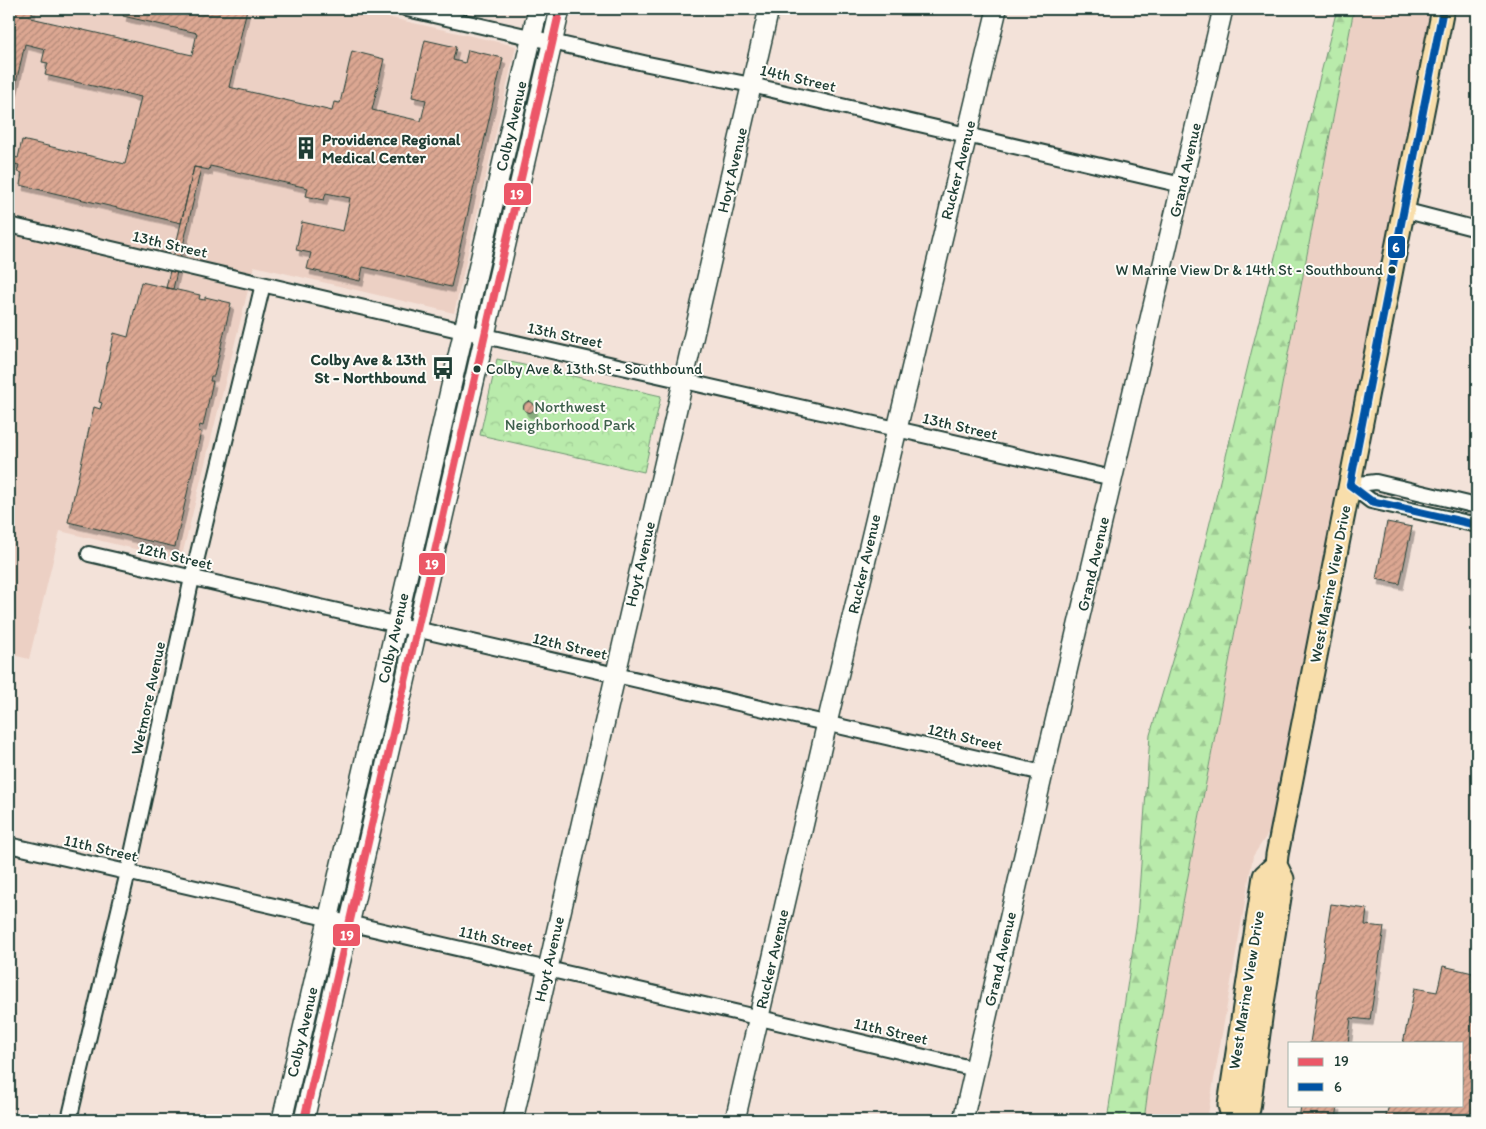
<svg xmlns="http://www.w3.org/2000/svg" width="1486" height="1129" font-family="Itim,sans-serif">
<defs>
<pattern id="forest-firs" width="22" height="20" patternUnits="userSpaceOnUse" patternTransform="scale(1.25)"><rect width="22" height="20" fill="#b9ebab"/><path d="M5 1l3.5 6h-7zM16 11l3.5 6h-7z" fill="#9fca94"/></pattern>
<pattern id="park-crowns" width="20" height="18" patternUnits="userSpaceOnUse" patternTransform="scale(1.25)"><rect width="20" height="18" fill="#b9ebab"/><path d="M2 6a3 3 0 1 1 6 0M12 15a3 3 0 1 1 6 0" fill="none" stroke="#9fca94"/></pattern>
<pattern id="building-hatch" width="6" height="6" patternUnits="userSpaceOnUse" patternTransform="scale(1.25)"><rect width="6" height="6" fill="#dca792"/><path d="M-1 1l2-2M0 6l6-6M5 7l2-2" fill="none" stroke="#b28978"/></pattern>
<filter id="shadow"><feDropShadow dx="3" dy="5.5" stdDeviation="0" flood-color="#0004"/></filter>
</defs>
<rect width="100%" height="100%" fill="#f3e2d9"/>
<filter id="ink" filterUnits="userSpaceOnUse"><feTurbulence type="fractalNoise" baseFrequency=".02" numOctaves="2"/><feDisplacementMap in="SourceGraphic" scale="10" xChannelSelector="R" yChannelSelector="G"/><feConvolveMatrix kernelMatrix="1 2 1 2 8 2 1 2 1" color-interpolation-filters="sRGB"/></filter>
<g filter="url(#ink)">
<path fill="#ecd0c4" d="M9,9H351L516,46L454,313L254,266L181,560L60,531L29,659L9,654Z
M1354,9H1443L1287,805L1253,856L1207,1120H1144L1150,1075Z"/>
<path fill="url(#forest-firs)" stroke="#6c9470" d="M1337,9H1354L1150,1075L1144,1120H1107L1137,921L1150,735L1196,580L1251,353Z"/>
<path fill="url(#park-crowns)" stroke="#6c9470" d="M497,359L661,396L644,472L480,435Z"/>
<path fill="url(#building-hatch)" stroke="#1f3d34" filter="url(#shadow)" d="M9,9H33L31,18L192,55L197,33L123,16L125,9H247L229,87L332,111L334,102L340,103L352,51L384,59L372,110L421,121L426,100L412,97L425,40L456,47L453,60L465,63L468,50L503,58L451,287L363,267L360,281L307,269L311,253L296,250L302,222L343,231L350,198L326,193L324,200L306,196L308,188L210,166L209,170L194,167L181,223L20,185L22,173L17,172L19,165L9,163V156L18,158L22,140L125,164L141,97L45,75L48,63L42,62L45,49L25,44L9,113Z
M194,167L201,168L173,289L166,288Z
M141,282L200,295L199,299L205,300V297L231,303L214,376H211L210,381H213L203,426L200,425L198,431L201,432L175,547L68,522L94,407L100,409L102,403L99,402L114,333L128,337Z
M523.5 407a5.5 5.5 0 1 1 11 0a5.5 5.5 0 1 1-11 0Z
M1387,522L1412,527L1400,584L1376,579Z
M1331,904L1367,909L1365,925L1384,927L1370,1020L1351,1018L1348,1043H1310Z
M1443,966L1477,974V1120H1385L1389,1105H1462V1043H1403L1415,988L1437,992Z
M1301,1105H1338L1336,1120H1299Z"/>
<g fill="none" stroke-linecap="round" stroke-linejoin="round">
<defs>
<path id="street" d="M407,9L648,64L751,85L1182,185
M1403,210L1477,229
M9,225L463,331L1113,478
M1350,485L1371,501L1477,525
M1350,485L1376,482L1477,506
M89,554L1043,773
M9,845L739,1013L975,1069
M69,1120L128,872L192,578L263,284"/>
<path id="secondary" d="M282,1120L538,9
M304,1120L560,9
M513,1120L769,9
M735,1120L827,723L997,9
M963,1120L1043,773L1223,9"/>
<path id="primary" d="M1233,1120L1229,1105L1264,876L1276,865
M1241,1120L1249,1109L1263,1003L1283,879L1276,865L1277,855L1443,9"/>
</defs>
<use href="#street" stroke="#1f3d34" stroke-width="18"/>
<use href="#secondary" stroke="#1f3d34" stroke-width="22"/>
<use href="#primary" stroke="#1f3d34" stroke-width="25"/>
<use href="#street" stroke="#fdfcf7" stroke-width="14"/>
<use href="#secondary" stroke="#fdfcf7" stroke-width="19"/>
<use href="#primary" stroke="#f8deab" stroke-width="21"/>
<defs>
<path id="bus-1" d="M304,1120L560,9"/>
<path id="bus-2" d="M1350,485L1443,9
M1350,485L1371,501L1477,525"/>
</defs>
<use href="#bus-1" stroke="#fdfcf7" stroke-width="11"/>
<use href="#bus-2" stroke="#fdfcf7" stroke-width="11"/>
<use href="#bus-1" stroke="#ec5767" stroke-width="8"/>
<use href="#bus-2" stroke="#0053a4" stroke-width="8"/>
</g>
</g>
<defs>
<symbol id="building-bare" viewBox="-9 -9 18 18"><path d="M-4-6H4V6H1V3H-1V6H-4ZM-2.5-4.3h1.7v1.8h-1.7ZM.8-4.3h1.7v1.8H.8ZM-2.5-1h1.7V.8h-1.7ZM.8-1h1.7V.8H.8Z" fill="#1f3d34" stroke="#fdfcf7" stroke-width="2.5" paint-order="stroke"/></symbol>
<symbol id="bus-bare" viewBox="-9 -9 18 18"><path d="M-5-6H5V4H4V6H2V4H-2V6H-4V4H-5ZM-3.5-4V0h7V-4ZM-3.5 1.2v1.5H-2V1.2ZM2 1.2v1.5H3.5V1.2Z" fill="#1f3d34" stroke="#fdfcf7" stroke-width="2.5" paint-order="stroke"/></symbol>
</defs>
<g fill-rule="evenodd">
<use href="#building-bare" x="290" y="132" width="32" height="32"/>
<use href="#bus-bare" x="427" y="352" width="32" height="32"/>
</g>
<g fill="#1f3d34" stroke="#fdfcf7" stroke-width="2">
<circle cx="1392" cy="270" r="4.5"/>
<circle cx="477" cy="369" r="4.5"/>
</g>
<g text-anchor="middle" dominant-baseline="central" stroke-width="4" stroke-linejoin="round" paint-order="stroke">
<g font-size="15" fill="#1f3d34" stroke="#fdfcf7" text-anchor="end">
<text x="1383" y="270">W Marine View Dr &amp; 14th St - Southbound</text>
<text x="486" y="369" text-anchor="start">Colby Ave &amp; 13th St - Southbound</text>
</g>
<g font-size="16" fill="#1f3d34" stroke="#fdfcf7">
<text transform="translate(798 78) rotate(13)">14th Street</text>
<text transform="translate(511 126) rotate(-77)">Colby Avenue</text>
<text transform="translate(732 170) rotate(-77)">Hoyt Avenue</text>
<text transform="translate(958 170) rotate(-76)">Rucker Avenue</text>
<text transform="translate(1185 170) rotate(-77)">Grand Avenue</text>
<text transform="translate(170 244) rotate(13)">13th Street</text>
<text transform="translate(565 335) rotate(12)">13th Street</text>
<text transform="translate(960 426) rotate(13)">13th Street</text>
<text transform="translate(175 556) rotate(13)">12th Street</text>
<text transform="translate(640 564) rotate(-77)">Hoyt Avenue</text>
<text transform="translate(864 564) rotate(-77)">Rucker Avenue</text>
<text transform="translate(1093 564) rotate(-77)">Grand Avenue</text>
<text transform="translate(1330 584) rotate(-79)">West Marine View Drive</text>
<text transform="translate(393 638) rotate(-77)">Colby Avenue</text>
<text transform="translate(570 646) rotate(13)">12th Street</text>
<text transform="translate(148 698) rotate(-78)">Wetmore Avenue</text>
<text transform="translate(965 737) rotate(13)">12th Street</text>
<text transform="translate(101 848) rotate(13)">11th Street</text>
<text transform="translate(496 939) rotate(13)">11th Street</text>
<text transform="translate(549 959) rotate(-77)">Hoyt Avenue</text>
<text transform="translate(772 959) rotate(-77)">Rucker Avenue</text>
<text transform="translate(1000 959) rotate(-77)">Grand Avenue</text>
<text transform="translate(1246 990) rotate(-81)">West Marine View Drive</text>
<text transform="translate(891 1031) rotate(13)">11th Street</text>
<text transform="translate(302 1032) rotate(-77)">Colby Avenue</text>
</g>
<g font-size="16" font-weight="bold" fill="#1f3d34" stroke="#fdfcf7" text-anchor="start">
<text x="322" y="139">Providence Regional<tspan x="322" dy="18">Medical Center</tspan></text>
<text x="426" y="359" text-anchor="end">Colby Ave &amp; 13th<tspan x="426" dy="18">St - Northbound</tspan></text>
</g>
<g font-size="16" fill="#3e604c" stroke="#fdfcf7">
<text x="570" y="406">Northwest<tspan x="570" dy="18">Neighborhood Park</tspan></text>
</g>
</g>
<g stroke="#fdfcf7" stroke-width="2">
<rect x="503" y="182" width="29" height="24" rx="5" fill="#ec5767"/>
<rect x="1387" y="235" width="19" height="24" rx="5" fill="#0053a4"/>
<rect x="418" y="552" width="28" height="24" rx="5" fill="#ec5767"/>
<rect x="332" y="923" width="29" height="24" rx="5" fill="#ec5767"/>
</g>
<g font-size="14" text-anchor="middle" font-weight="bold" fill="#fff">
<text x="517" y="199">19</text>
<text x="1396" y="252">6</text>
<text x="432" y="569">19</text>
<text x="347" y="940">19</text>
</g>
<rect width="1486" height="1129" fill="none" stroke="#fdfcf7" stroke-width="30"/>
<rect x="15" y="15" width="1456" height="1099" fill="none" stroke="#1f3d34" stroke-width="2" filter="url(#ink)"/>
<rect x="1288" y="1042" width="175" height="65" fill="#fdfcf7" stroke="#a4b0a9"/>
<rect x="1298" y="1058" width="25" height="8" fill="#ec5767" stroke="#a4b0a9"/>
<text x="1334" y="1066" font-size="15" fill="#1f3d34">19</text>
<rect x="1298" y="1083" width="25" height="8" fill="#0053a4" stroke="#a4b0a9"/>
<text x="1334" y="1092" font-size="15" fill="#1f3d34">6</text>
</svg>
